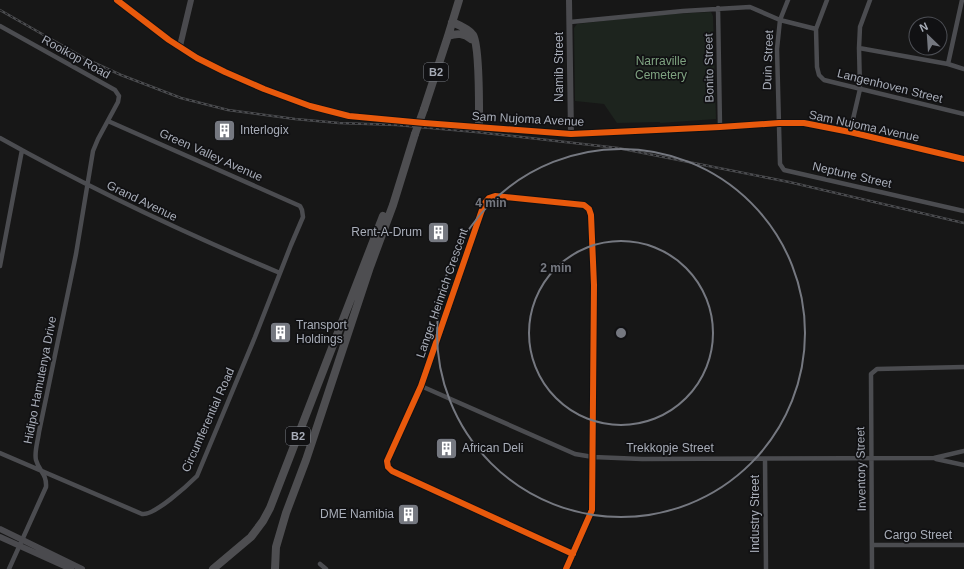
<svg xmlns="http://www.w3.org/2000/svg" width="964" height="569" font-family="Helvetica,sans-serif">
<rect width="100%" height="100%" fill="#171717"/>
<path fill="#1d241e" d="M711,12L713,16L716,119L660,123V122L617,123L604,104L575,101L574,28L577,24L655,15Z"/>
<g fill="none" stroke-linecap="round" stroke-linejoin="round">
<path stroke="#4b4c50" stroke-width="4.5" d="M788,0L780,20L777,49L780,164L784,170L964,211
M827,0L816,29L817,67L819,75L824,80L964,114
M718,8L720,127
M570,22L683,11L750,7L780,20L816,29
M0,26L115,90L119,96L118,102L98,139L93,151L76,254L39,432C38,441 34,452 36,460C39,471 47,474 46,487L9,569
M859,48L948,64L964,69
M948,64L962,0
M850,132L860,89L859,48L860,27L870,0
M0,138C91,189 184,233 280,273
M0,266L22,150
M421,386L575,454L593,457L642,459L934,458L964,451
M0,453L142,514C154,516 188,485 197,476L255,337L291,245L303,217L302,210L300,206L108,121
M765,459L766,569
M936,459L964,465
M872,545H964
M320,564L326,569
M566,569L592,510L594,285L591,215L589,209L584,205L495,196L489,198L484,204L421,386L387,461L388,467L392,471L573,554
M872,569L871,374L877,369L964,367"/>
<path stroke="#4a4a4e" stroke-width="6" d="M117,0L169,40L197,58L225,72L264,89L310,106L349,116L424,123L571,134L720,127L779,123H804L850,132L964,159
M569,0L571,134
M180,46L191,0
M0,529L82,569
M0,537L71,569"/>
<path stroke="#4e4e51" stroke-width="8" d="M452,22C459,25 469,29 473,35C480,46 479,111 479,127
M448,36C457,33 464,33 471,39
M424,109L448,36L459,0
M213,569L251,537L263,521L270,508L383,216
M275,569L276,547L286,513L306,460L370,267L393,205L415,134"/>
<defs>
<path id="rail" d="M0,10L86,59L121,75L181,98L228,110L295,119L339,123L397,125L476,132L618,148L789,182L964,223"/>
</defs>
<use href="#rail" stroke="#4b4c4f" stroke-width="2.5"/>
<use href="#rail" stroke="#111113" stroke-width="1" stroke-dasharray="3" stroke-linecap="butt"/>
<path stroke="#4e4e51" stroke-width="8" d="M415,134L424,109"/>
<defs>
<path id="cycleway" d="M117,0L169,40L197,58L225,72L264,89L310,106L349,116L424,123L571,134L720,127L779,123H804L850,132L964,159
M566,569L592,510L594,285L591,215L589,209L584,205L495,196L489,198L484,204L421,386L387,461L388,467L392,471L573,554"/>
</defs>
<use href="#cycleway" stroke="#111113" stroke-width="8"/>
<use href="#cycleway" stroke="#e8590c" stroke-width="6"/>
</g>
<g fill="none" stroke="#757880" stroke-width="2">
<circle cx="621" cy="333" r="92"/>
<circle cx="621" cy="333" r="184"/>
</g>
<defs>
<symbol id="building-square" viewBox="-11 -11 22 22"><rect x="-9" y="-9" width="18" height="18" rx="4" fill="#757880" stroke="#111113"/><path d="M-4-6H4V6H1V3H-1V6H-4ZM-2.5-4.3h1.7v1.8h-1.7ZM.8-4.3h1.7v1.8H.8ZM-2.5-1h1.7V.8h-1.7ZM.8-1h1.7V.8H.8Z" fill="#fff"/></symbol>
</defs>
<g fill-rule="evenodd">
<use href="#building-square" x="212" y="118" width="25" height="25"/>
<use href="#building-square" x="426" y="220" width="25" height="25"/>
<use href="#building-square" x="268" y="320" width="25" height="25"/>
<use href="#building-square" x="434" y="436" width="25" height="25"/>
<use href="#building-square" x="396" y="502" width="25" height="25"/>
</g>
<g text-anchor="middle" dominant-baseline="central" stroke-width="3.5" stroke-linejoin="round" paint-order="stroke">
<g fill="#111113" stroke="#7b7e86" stroke-width="1">
<rect x="424" y="63" width="24" height="18" rx="3"/>
<rect x="286" y="427" width="24" height="18" rx="3"/>
</g>
<g font-size="11" font-weight="bold" fill="#a8adb8">
<text x="436" y="72">B2</text>
<text x="298" y="436">B2</text>
</g>
<g font-size="12" fill="#a8adb8" stroke="#111113">
<text transform="translate(76 57) rotate(29)">Rooikop Road</text>
<text transform="translate(768 60) rotate(-88)">Duin Street</text>
<text transform="translate(559 67) rotate(-90)">Namib Street</text>
<text transform="translate(709 68) rotate(-91)">Bonito Street</text>
<text transform="translate(890 86) rotate(14)">Langenhoven Street</text>
<text transform="translate(528 119) rotate(3)">Sam Nujoma Avenue</text>
<text transform="translate(864 126) rotate(12)">Sam Nujoma Avenue</text>
<text transform="translate(211 155) rotate(24)">Green Valley Avenue</text>
<text transform="translate(852 175) rotate(13)">Neptune Street</text>
<text transform="translate(142 201) rotate(26)">Grand Avenue</text>
<text transform="translate(442 293) rotate(-71)">Langer Heinrich Crescent</text>
<text transform="translate(40 380) rotate(-79)">Hidipo Hamutenya Drive</text>
<text transform="translate(208 420) rotate(-66)">Circumferential Road</text>
<text x="670" y="448">Trekkopje Street</text>
<text transform="translate(861 469) rotate(-91)">Inventory Street</text>
<text transform="translate(755 514) rotate(-90)">Industry Street</text>
<text x="918" y="535">Cargo Street</text>
</g>
<g font-size="12" fill="#7fa381" stroke="#111113">
<text x="661" y="61">Narraville<tspan x="661" dy="14">Cemetery</tspan></text>
</g>
<g font-size="12" fill="#a8adb8" stroke="#111113" text-anchor="start">
<text x="240" y="130">Interlogix</text>
<text x="422" y="232" text-anchor="end">Rent-A-Drum</text>
<text x="296" y="325">Transport<tspan x="296" dy="14">Holdings</tspan></text>
<text x="462" y="448">African Deli</text>
<text x="394" y="514" text-anchor="end">DME Namibia</text>
</g>
</g>
<circle cx="621" cy="333" r="6" fill="#757880" stroke="#111113" stroke-width="2"/>
<g font-size="12" text-anchor="middle" font-weight="bold" fill="#757880" stroke="#111113" stroke-width="3.5" stroke-linejoin="round" paint-order="stroke">
<text x="491" y="207">4 min</text>
<text x="556" y="272">2 min</text>
</g>
<g transform="translate(928 36) rotate(335)"><circle r="19" fill="#111113" stroke="#4d4f55"/>
<path d="M0-3L7 15L0 10L-7 15Z" fill="#757880"/>
<text y="-6" font-size="11" font-weight="bold" text-anchor="middle" fill="#a8adb8">N</text>
</g>
</svg>
